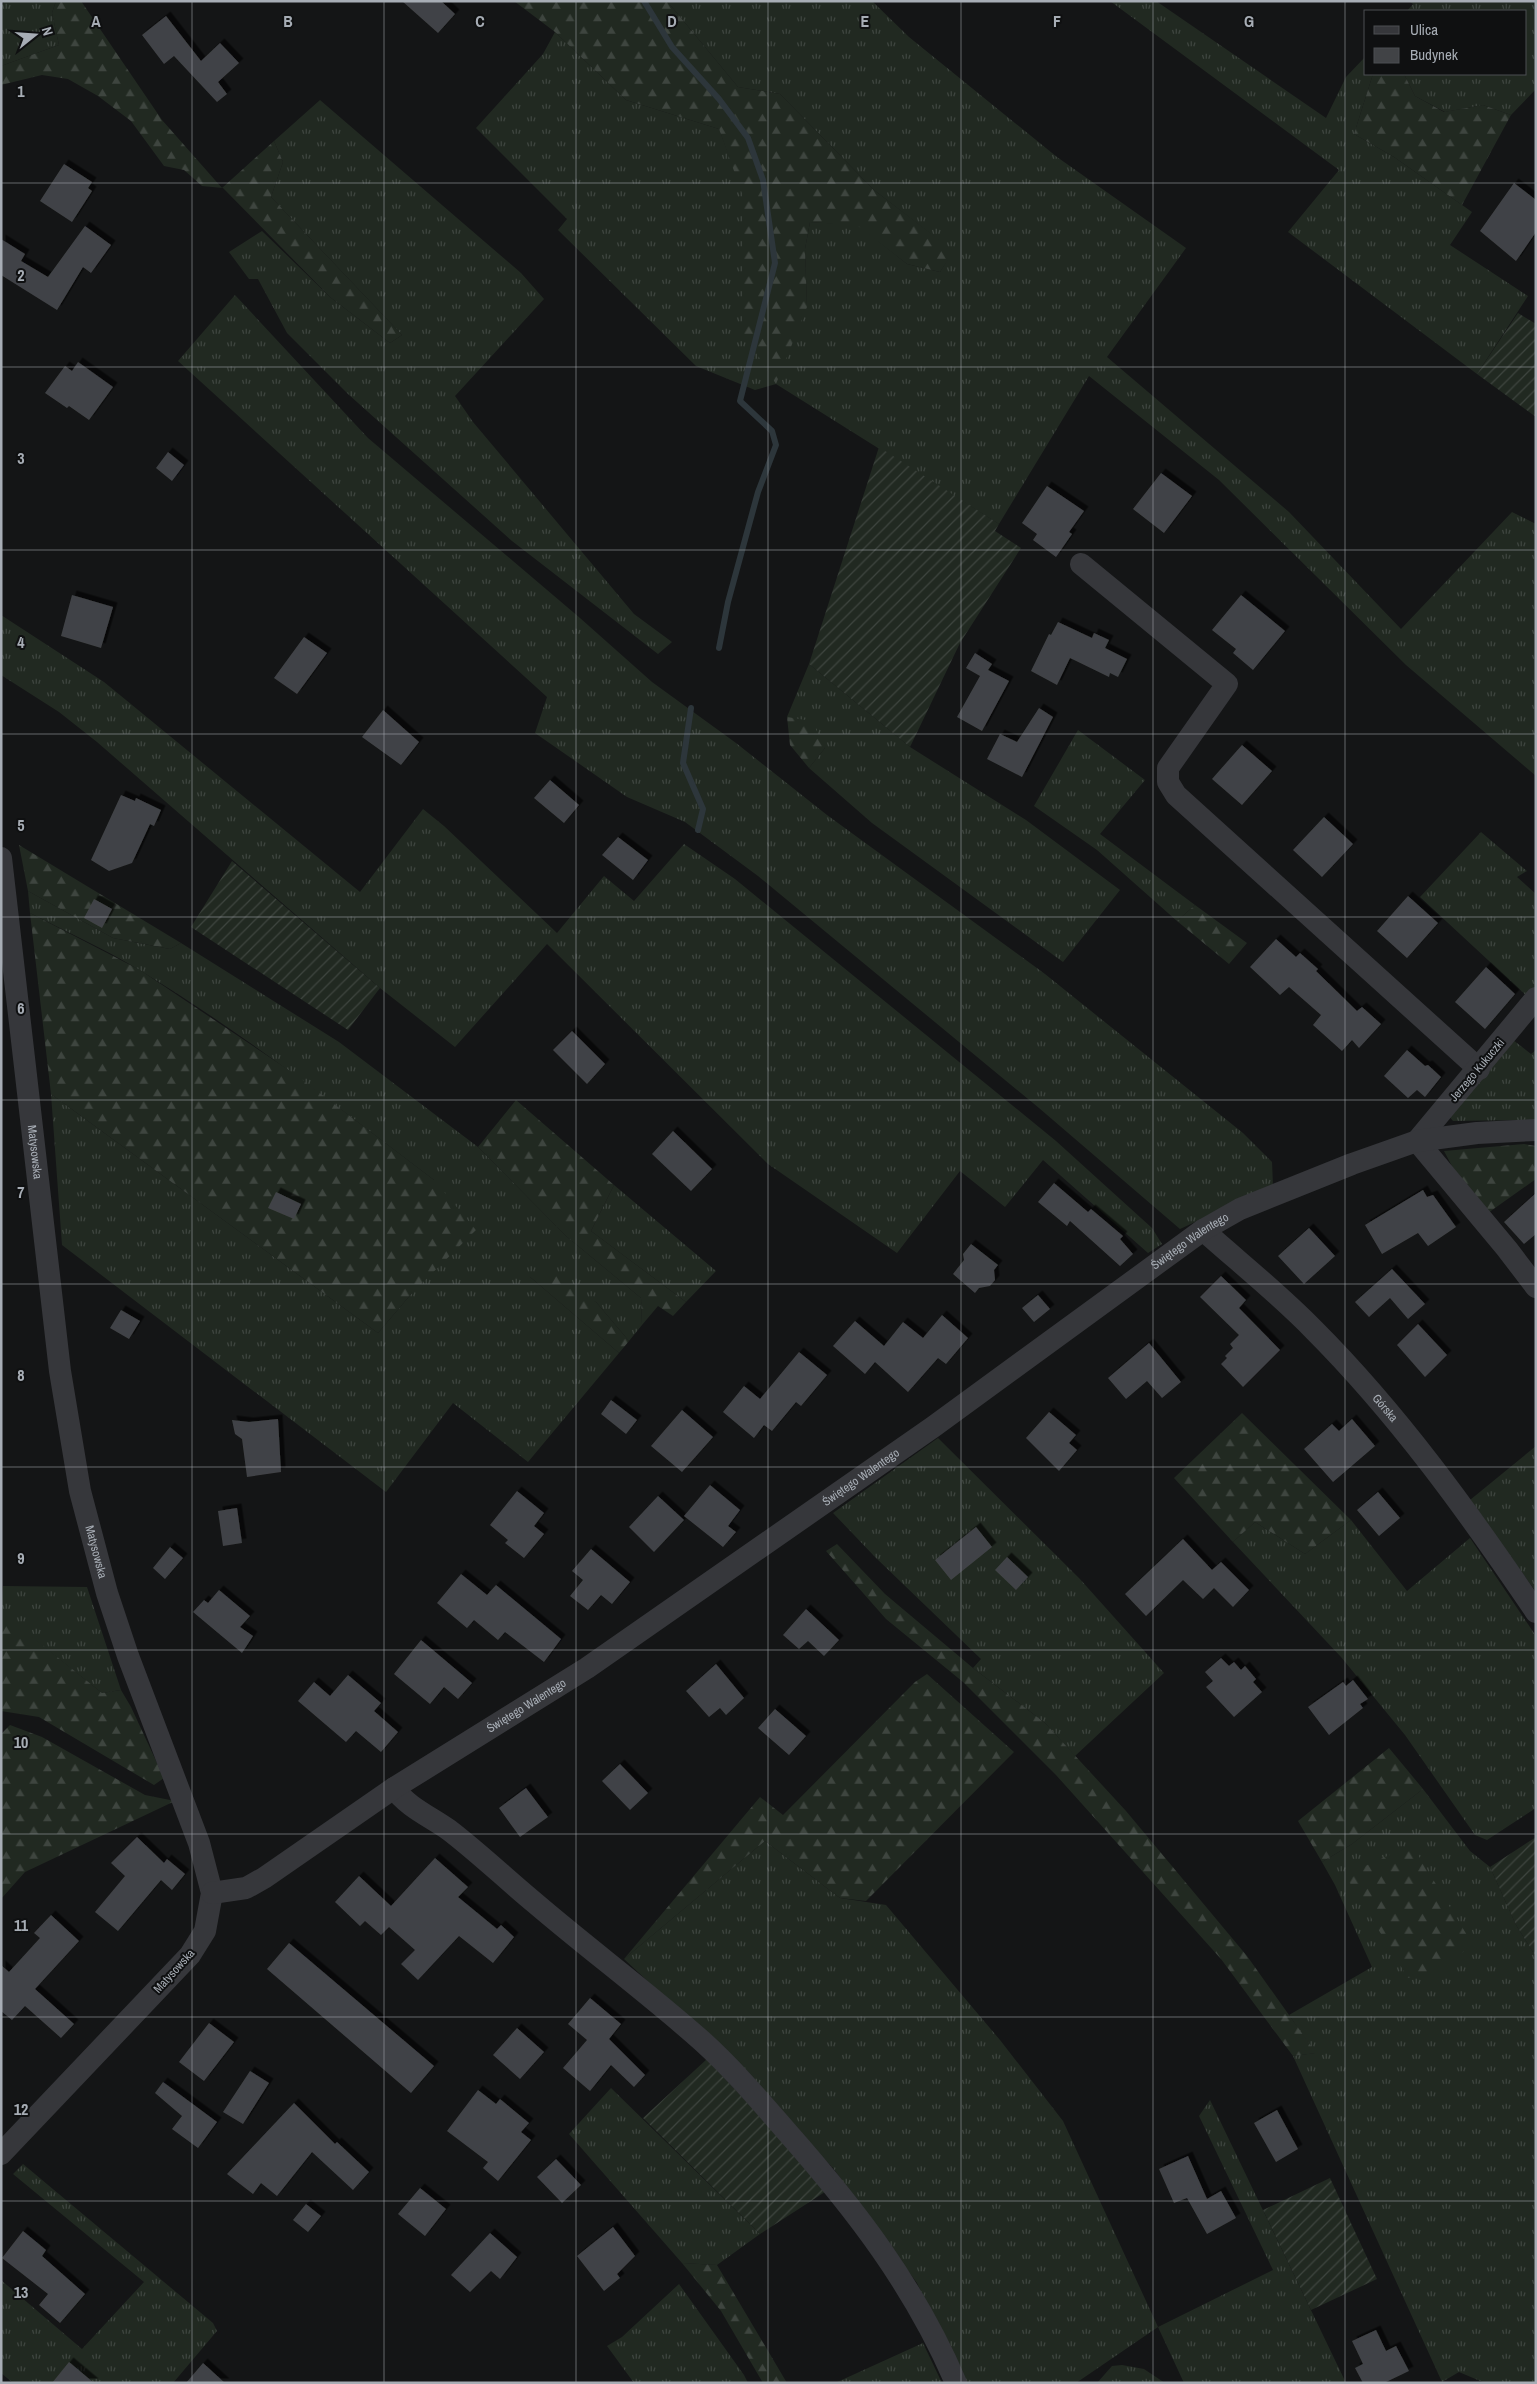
<svg xmlns="http://www.w3.org/2000/svg" width="1537" height="2384" font-family="'Archivo Narrow',sans-serif">
<defs>
<pattern id="grass-tufts" width="24" height="20" patternUnits="userSpaceOnUse" patternTransform="scale(1.25)"><rect width="24" height="20" fill="#212921"/><path d="M3 7l-1-3M5 7V3M7 7l1-3M15 17l-1-3M17 17v-4M19 17l1-3" fill="none" stroke="#3e453f"/></pattern>
<pattern id="forest-firs" width="22" height="20" patternUnits="userSpaceOnUse" patternTransform="scale(1.25)"><rect width="22" height="20" fill="#212921"/><path d="M5 1l3.5 6h-7zM16 11l3.5 6h-7z" fill="#3e453f"/></pattern>
<pattern id="garden-furrows" width="10" height="10" patternUnits="userSpaceOnUse" patternTransform="scale(1.25)"><rect width="10" height="10" fill="#212921"/><path d="M-1 1l2-2M0 10L10 0M9 11l2-2" fill="none" stroke="#3e453f"/></pattern>
<filter id="shadow"><feDropShadow dx="4.5" dy="-4.5" stdDeviation="0" flood-color="#0009"/></filter>
</defs>
<rect width="100%" height="100%" fill="#141516"/>
<path fill="url(#grass-tufts)" d="M5,1H56L52,13L59,45L1,66V6Z
M667,1H872L909,37L1057,157L1186,248L1107,357L1289,512L1401,629L1512,512L1536,524V776L1406,665L1219,480L1089,376L999,524L776,384L755,390L696,366L558,230L567,219L476,128L543,54L555,32L626,100L719,129L744,195L743,332L807,307L805,249L810,222L858,225L907,264L940,272L953,251L874,190L780,94L738,87Z
M1110,1H1156L1326,118L1346,77L1366,56V74H1373L1354,134L1394,157L1472,212L1450,245L1528,296L1477,374L1288,232L1339,170Z
M1409,1H1536V89L1511,115L1483,105L1445,112L1415,96L1404,74H1526V11H1407L1413,4Z
M320,100L521,273L544,299L455,396L473,422L634,614L672,642L658,654L512,541L348,394L287,333L258,279H249L229,252L262,231L330,297L390,343L402,335L271,197L283,162L274,141Z
M235,295L368,438L580,618L652,682L736,743L827,815L1045,974L1243,1133L1272,1162L1273,1186L1180,1229L1039,1108L758,876L685,822L627,797L535,733L547,697L178,361Z
M1,615L104,682L360,892L423,809L444,826L557,933L604,876L634,901L684,844L735,879L1056,1141L1152,1228L1162,1244L1148,1253L1043,1160L1005,1207L960,1171L897,1253L768,1164L547,944L455,1047L380,988L97,742L59,712L1,675Z
M809,664L910,747L1026,820L1120,890L1063,962L872,823L809,768L825,748L787,717Z
M1078,730L1145,780L1100,834L1195,905L1177,921L1097,850L1034,806Z
M1481,832L1527,871L1517,877L1536,894V987L1528,997L1420,897Z
M28,891L113,938L170,949L181,943L339,1042L478,1147L566,1236L641,1298L642,1325L629,1341L596,1302L529,1276L619,1353L528,1462L453,1403L386,1492L62,1245L51,1094L378,1333L412,1293L434,1180C338,1107 243,1033 141,971C105,949 67,932 30,913Z
M1513,1040L1531,1054L1536,1050V1120L1453,1121L1448,1115Z
M614,1185L716,1271L686,1302L591,1231Z
M938,1438L1079,1578L1164,1673L1075,1756L1045,1723L973,1668L981,1659L876,1558L833,1513Z
M1536,1446V1592L1470,1500Z
M1351,1520L1407,1591L1470,1538L1536,1636V1808L1487,1840L1475,1835L1405,1735L1341,1657L1233,1542L1255,1522L1305,1554Z
M3,1586L87,1587L121,1690L102,1693L5,1616H1Z
M1423,1789L1470,1851L1490,1867L1516,1925L1536,1957V2383H1485L1459,2372L1442,2382L1293,2056L1315,2053L1289,2015L1372,1967L1335,1885L1322,1862L1352,1844Z
M765,1841L840,1898L886,1905L1000,2040L1063,2121L1158,2327L1273,2270L1199,2116L1210,2100L1346,2383H1184L1158,2327L1076,2383H965L917,2283L833,2168L719,2048L624,1959Z
M611,2088L760,2234L717,2265L682,2263L569,2134Z
M23,2164L213,2323L217,2331L173,2383H13L1,2373V2280L82,2349L144,2282L13,2174Z
M679,2284L744,2375L748,2383H634L607,2346L622,2337Z
M923,2343L942,2383H835Z
M1122,2365L1144,2369L1165,2383H1097L1112,2366Z"/>
<path fill="url(#forest-firs)" d="M56,1H81L162,120L222,188L274,141L283,162L271,197L402,335L390,343L330,297L223,188L202,186L184,170L164,166L131,121L98,96L68,79L42,75L1,85V66L59,45L52,13Z
M514,1H667L738,87L780,94L874,190L954,251L940,272L907,264L858,226L810,222L805,249L807,307L776,384L743,332V196L719,129L626,100L555,32Z
M1373,74H1404L1415,96L1444,112L1483,105L1511,115L1462,205L1394,157L1354,134Z
M787,717L812,721L825,748L809,768L790,745Z
M19,845L181,943L170,949L113,938L28,891Z
M1195,905L1247,943L1229,964L1177,921Z
M30,913L140,970L296,1075L434,1180L476,1230L412,1293L378,1333L51,1094Z
M516,1100L614,1185L591,1231L686,1302L673,1316L658,1306L642,1325L641,1298L566,1236L478,1147Z
M1524,1144L1536,1146V1179L1488,1213L1453,1168L1444,1151Z
M550,1272L596,1302L629,1341L619,1353L529,1276Z
M1242,1413L1351,1520L1305,1554L1255,1522L1233,1542L1174,1478Z
M837,1544L885,1594L973,1668L1045,1723L1126,1811L1247,1956L1316,2053L1293,2056L1221,1959L1056,1775L963,1682L886,1619L826,1551Z
M5,1615L102,1693L121,1690L131,1707L164,1778L154,1785L39,1717L1,1711V1616Z
M927,1674L1014,1752L866,1901L840,1898L765,1841L624,1959L760,1797L783,1815L915,1682Z
M10,1725L42,1737L145,1795L175,1801L25,1872L1,1899V1734Z
M1389,1748L1423,1789L1352,1844L1322,1862L1298,1821Z
M1412,1845L1473,1945L1431,1975L1408,1978L1345,1875Z
M682,2263L717,2265L787,2383H763L721,2311Z"/>
<path fill="url(#garden-furrows)" d="M1518,313L1536,324V417L1477,374Z
M879,447L999,524L995,531L1021,548L960,643L910,747L809,664Z
M232,861L380,988L348,1030L191,927Z
M1536,1837V1957L1516,1925L1490,1867Z
M707,2059L828,2190L760,2234L643,2118Z
M1330,2178L1377,2279L1311,2310L1263,2210Z"/>
<g fill="none" stroke-linecap="round" stroke-linejoin="round">
<path stroke="#2d363b" stroke-width="6" d="M644,1L672,47L719,99L748,138L763,180L775,263L740,401L772,431L776,445L758,492L728,602L719,648
M691,708L683,763L703,809L698,830"/>
</g>
<path fill="#414346" filter="url(#shadow)" d="M402,1H441L455,14L438,33Z
M166,16L201,61L220,43L239,63L218,82L227,94L217,102L174,56L164,64L142,35Z
M64,164L92,182L88,188L92,191L72,222L40,201Z
M1514,183L1536,200V232L1516,261L1480,231Z
M85,226L111,245L91,273L83,267L57,310L1,275V239L25,254L21,261L48,277Z
M78,362L113,387L89,420L69,406L67,408L45,393L65,366L72,371Z
M168,452L184,465L172,481L156,468Z
M1161,473L1192,496L1164,533L1133,509Z
M1047,486L1084,511L1069,532L1072,534L1056,557L1033,540L1037,534L1022,523Z
M72,595L113,607L101,648L61,636Z
M1241,595L1285,631L1253,670L1233,653L1236,649L1212,630Z
M1058,622L1092,638L1094,633L1109,640L1105,648L1127,659L1118,677L1110,673L1109,677L1070,658L1057,685L1031,671L1049,634L1051,635Z
M304,637L327,653L297,694L274,678Z
M975,653L992,664L988,670L1009,681L982,731L957,717L980,676L966,668Z
M1039,708L1053,717L1022,777L987,759L1000,734L1017,742Z
M383,710L419,742L401,765L362,737Z
M1242,745L1272,771L1242,805L1212,779Z
M550,780L579,805L564,823L534,798Z
M121,795L135,801L136,798L161,810L154,826L150,824L132,863L109,871L91,860Z
M1324,817L1353,844L1322,877L1293,850Z
M618,837L648,860L633,880L602,855Z
M1408,896L1438,923L1407,958L1377,931Z
M94,899L112,909L102,928L84,918Z
M1276,939L1296,957L1300,953L1318,969L1316,971L1357,1011L1362,1007L1381,1024L1359,1048L1352,1040L1342,1051L1313,1025L1321,1015L1289,987L1280,995L1250,967Z
M1486,967L1515,994L1485,1029L1455,1002Z
M572,1031L605,1064L587,1084L553,1050Z
M1407,1050L1425,1066L1428,1065L1441,1077L1425,1097L1417,1090L1408,1098L1384,1076Z
M673,1131L712,1169L691,1191L652,1154Z
M1054,1183L1088,1212L1091,1209L1123,1236L1120,1239L1133,1254L1120,1266L1070,1221L1067,1226L1038,1202Z
M1423,1190L1427,1197L1433,1195L1456,1227L1428,1246L1418,1233L1382,1254L1365,1225Z
M276,1192L301,1204L294,1219L268,1208Z
M1536,1193V1234L1524,1244L1504,1222Z
M1309,1228L1335,1256L1304,1284L1278,1256Z
M971,1244L998,1265L994,1270L995,1280L990,1286L979,1288L975,1293L953,1274L964,1260L963,1254Z
M1392,1269L1425,1304L1408,1319L1390,1298L1369,1317L1355,1302Z
M1221,1276L1246,1300L1239,1308L1280,1350L1243,1387L1221,1364L1227,1358L1225,1356L1233,1348L1230,1344L1239,1335L1200,1297Z
M1038,1295L1050,1309L1034,1322L1022,1308Z
M121,1310L140,1321L129,1339L110,1328Z
M942,1315L968,1338L946,1364L938,1358L908,1392L875,1362L865,1374L833,1346L855,1321L884,1346L903,1322L923,1338Z
M1418,1324L1447,1355L1425,1377L1397,1345Z
M1149,1343L1181,1382L1162,1398L1147,1381L1126,1399L1108,1378Z
M799,1352L827,1375L801,1406L796,1402L772,1431L764,1425L754,1438L723,1412L744,1386L760,1399Z
M611,1400L637,1420L626,1434L601,1414Z
M682,1410L713,1437L682,1472L651,1446Z
M1049,1412L1076,1435L1069,1443L1077,1450L1059,1471L1026,1438Z
M278,1419L281,1472L247,1477L242,1439L235,1434L232,1420L249,1422Z
M1352,1419L1375,1446L1333,1482L1304,1449L1332,1424L1339,1431Z
M710,1485L740,1510L728,1526L736,1532L723,1547L684,1516Z
M517,1491L544,1513L534,1526L544,1534L524,1558L505,1543L508,1540L490,1525Z
M1378,1492L1400,1518L1379,1536L1357,1510Z
M658,1496L684,1520L654,1552L629,1527Z
M237,1508L242,1543L223,1546L218,1511Z
M976,1527L992,1547L951,1580L935,1560Z
M1183,1539L1212,1570L1221,1562L1249,1590L1233,1607L1214,1588L1203,1599L1183,1580L1146,1616L1125,1594Z
M170,1547L183,1558L165,1579L153,1568Z
M591,1549L630,1582L612,1604L601,1595L588,1610L570,1596L583,1580L572,1571Z
M1007,1557L1028,1577L1016,1590L995,1570Z
M461,1574L487,1595L496,1585L561,1639L544,1662L505,1632L498,1640L474,1620L467,1628L437,1603Z
M219,1590L250,1616L240,1627L253,1636L242,1653L193,1612L204,1600L208,1603Z
M806,1609L839,1640L824,1656L808,1641L799,1649L783,1635Z
M421,1640L472,1683L458,1699L444,1687L430,1704L394,1674Z
M1221,1658L1229,1666L1234,1662L1241,1670L1245,1666L1256,1679L1253,1682L1262,1692L1234,1717L1206,1687L1213,1681L1205,1672Z
M716,1664L744,1698L726,1715L720,1708L709,1717L686,1691Z
M348,1675L381,1703L374,1711L398,1732L381,1752L356,1731L346,1742L298,1701L314,1682L330,1696Z
M1353,1680L1368,1699L1360,1704L1363,1708L1329,1735L1308,1707L1343,1682L1346,1686Z
M775,1709L806,1736L789,1755L758,1728Z
M620,1764L648,1793L630,1810L602,1781Z
M526,1788L548,1817L520,1837L499,1808Z
M137,1837L164,1863L167,1859L185,1874L172,1890L161,1880L118,1931L95,1912L125,1876L111,1863Z
M435,1858L468,1887L458,1897L497,1929L501,1925L514,1937L493,1963L459,1936L418,1980L401,1964L415,1950L389,1927L381,1935L365,1921L360,1926L335,1902L359,1876L391,1906Z
M51,1915L79,1941L35,1989L74,2024L61,2038L25,2006L12,2020L1,2011V1965L9,1972L40,1938L34,1933Z
M289,1943L434,2066L411,2093L267,1969Z
M590,1998L621,2024L609,2039L645,2075L634,2087L611,2065L590,2091L563,2068L587,2040L568,2024Z
M209,2023L234,2042L204,2081L179,2062Z
M517,2028L544,2052L520,2079L493,2055Z
M250,2071L269,2083L243,2124L223,2112Z
M163,2082L217,2122L198,2148L172,2129L182,2116L155,2093Z
M478,2090L496,2104L500,2099L529,2123L521,2132L531,2140L498,2181L483,2168L488,2162L447,2131Z
M294,2103L335,2144L337,2142L369,2172L353,2190L312,2152L277,2196L261,2183L253,2194L227,2174Z
M1277,2110L1298,2149L1276,2162L1254,2123Z
M1188,2156L1207,2199L1221,2191L1236,2218L1207,2234L1187,2198L1174,2203L1159,2169Z
M556,2159L581,2185L562,2203L537,2177Z
M420,2188L446,2209L425,2236L398,2214Z
M306,2204L321,2216L308,2232L293,2220Z
M613,2227L635,2256L617,2274L620,2278L604,2291L577,2256Z
M23,2231L46,2250L42,2256L85,2294L60,2323L39,2305L48,2294L2,2258Z
M490,2233L517,2257L500,2279L491,2271L470,2292L451,2275Z
M1376,2330L1386,2351L1396,2346L1409,2371L1384,2383H1363L1355,2368L1363,2364L1352,2341Z
M69,2362L94,2383H52Z
M203,2363L225,2383H186Z"/>
<g fill="none" stroke-linecap="round" stroke-linejoin="round">
<g stroke="#36373b" stroke-width="22">
<path d="M1081,564L1227,684L1168,768V782L1176,795L1479,1069"/>
<path id="s1" d="M1,858L60,1371L80,1491L107,1593L128,1656L199,1843L212,1893L205,1931L190,1955L1,2154"/>
<path d="M1536,998L1417,1141L1507,1249L1536,1287"/>
<path id="s2" d="M1203,1230C1240,1263 1279,1294 1313,1329C1398,1414 1469,1513 1536,1612"/>
<path d="M394,1788C407,1807 431,1817 449,1830C479,1853 506,1879 535,1903C590,1950 648,1993 702,2041C733,2069 760,2101 787,2132C856,2210 915,2287 956,2383"/>
<path id="s3" d="M212,1893L246,1888L264,1878L394,1788L587,1668L933,1427L1203,1230L1240,1209L1352,1164L1417,1141L1477,1133L1536,1130"/>
</g>
</g>
<path fill="none" stroke="#a7adb5" stroke-width="1" stroke-opacity="0.55" d="M192,1V2383M384,1V2383M576,1V2383M768,1V2383M961,1V2383M1153,1V2383M1345,1V2383M1,183H1536M1,367H1536M1,550H1536M1,734H1536M1,917H1536M1,1100H1536M1,1284H1536M1,1467H1536M1,1650H1536M1,1834H1536M1,2017H1536M1,2201H1536"/>
<g text-anchor="middle" dominant-baseline="central" stroke-width="4" stroke-linejoin="round" paint-order="stroke">
<g font-size="12" fill="#a7adb5" stroke="#0f1011">
<text transform="translate(1477 1070) rotate(-50)">Jerzego Kukuczki</text>
<text stroke="none"><textPath href="#s1" startOffset="296">Matysowska</textPath></text>
<text stroke="none"><textPath href="#s3" startOffset="1179">Świętego Walentego</textPath></text>
<text stroke="none"><textPath href="#s2" startOffset="255">Górska</textPath></text>
<text stroke="none"><textPath href="#s3" startOffset="774">Świętego Walentego</textPath></text>
<text stroke="none"><textPath href="#s1" startOffset="701">Matysowska</textPath></text>
<text stroke="none"><textPath href="#s3" startOffset="369">Świętego Walentego</textPath></text>
<text transform="translate(174 1971) rotate(-48)">Matysowska</text>
</g>
</g>
<g font-size="16" text-anchor="middle" font-weight="bold" fill="#a7adb5" stroke="#0f1011" stroke-width="4" stroke-linejoin="round" paint-order="stroke">
<text x="96" y="27">A</text>
<text x="288" y="27">B</text>
<text x="480" y="27">C</text>
<text x="672" y="27">D</text>
<text x="865" y="27">E</text>
<text x="1057" y="27">F</text>
<text x="1249" y="27">G</text>
<text x="21" y="97">1</text>
<text x="21" y="281">2</text>
<text x="21" y="464">3</text>
<text x="21" y="648">4</text>
<text x="21" y="831">5</text>
<text x="21" y="1014">6</text>
<text x="21" y="1198">7</text>
<text x="21" y="1381">8</text>
<text x="21" y="1564">9</text>
<text x="21" y="1748">10</text>
<text x="21" y="1931">11</text>
<text x="21" y="2115">12</text>
<text x="21" y="2298">13</text>
</g>
<rect width="1537" height="2384" fill="none" stroke="#a7adb5" stroke-width="5"/>
<rect x="1364" y="10" width="162" height="65" fill="#0f1011" stroke="#4c4f53"/>
<rect x="1374" y="26" width="25" height="8" fill="#36373b" stroke="#4c4f53"/>
<text x="1410" y="35" font-size="15" fill="#a7adb5">Ulica</text>
<rect x="1374" y="48" width="25" height="15" fill="#414346" stroke="#4c4f53"/>
<text x="1410" y="60" font-size="15" fill="#a7adb5">Budynek</text>
<g transform="translate(35 35) rotate(73)" stroke="#0f1011" stroke-width="4" paint-order="stroke">
<path d="M0-4L9 19L0 12L-9 19Z" fill="#a7adb5"/>
<text y="-8" font-size="14" font-weight="bold" text-anchor="middle" fill="#a7adb5">N</text>
</g>
</svg>
